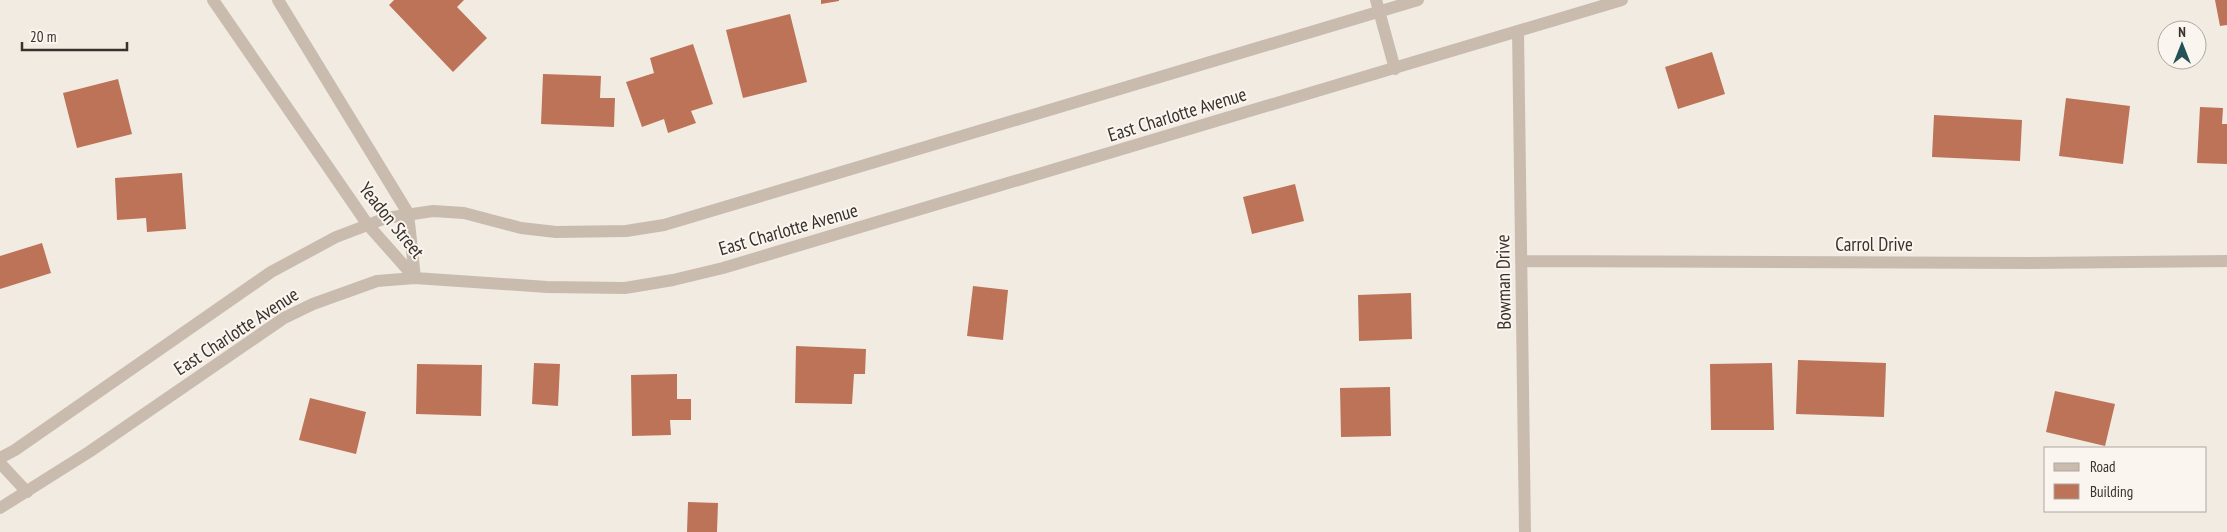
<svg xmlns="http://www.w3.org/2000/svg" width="2227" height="532" font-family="'PT Sans Narrow',sans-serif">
<rect width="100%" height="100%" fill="#f2ebe2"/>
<path fill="#bc7357" d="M394,0H464L457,7L487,38L453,72L389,5Z
M821,0H839V1L821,4Z
M2215,0H2227V25L2220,26Z
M790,14L807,82L743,98L726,30Z
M693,44L713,104L691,111L696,123L668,133L664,119L642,127L626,82L654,73L650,58Z
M1712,52L1725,94L1678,109L1665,67Z
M543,74L601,76L600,98H615L614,127L541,124Z
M118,79L132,134L77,148L63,93Z
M2066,98L2130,106L2123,164L2059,156Z
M2200,107L2223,108L2222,124H2227V164L2197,163Z
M1934,115L2022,120L2020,161L1932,157Z
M182,173L186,229L147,232L146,218L117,220L115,178Z
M1295,184L1304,221L1252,234L1243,197Z
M42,243L51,273L0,289V256Z
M973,286L1008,290L1003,340L967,336Z
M1411,293L1412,339L1359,341L1358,295Z
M796,346L866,349L865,374H854L852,404L795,403Z
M1798,360L1886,363L1884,417L1796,414Z
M534,363L560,364L558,406L532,404Z
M1772,363L1774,430H1711L1710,364Z
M417,364L482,365L481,416L416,414Z
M677,374V399H691V420H670L671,435L632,436L631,375Z
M1390,387L1391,436L1341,437L1340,388Z
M2055,391L2115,404L2105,446L2046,432Z
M310,398L366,412L356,454L299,440Z
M688,502L718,503L717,532H687Z"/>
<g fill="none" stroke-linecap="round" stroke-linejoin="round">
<path stroke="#c9bcaf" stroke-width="12" d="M0,463L27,492"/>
<path stroke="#c9bcaf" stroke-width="12" d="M213,0L368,225L415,278
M278,0L408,213L415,278
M1376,0L1395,69
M1518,31L1525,532
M1521,261L2027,263L2227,261
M0,458L15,450L271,272L336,237L386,218L433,211L464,213L521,228L556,232L626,231L664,225L1418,0
M0,508L89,452L284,318L313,304L377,281L415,278L547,287L625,288L673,280L723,268L1622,0"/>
</g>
<g text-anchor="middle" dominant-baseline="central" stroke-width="4" stroke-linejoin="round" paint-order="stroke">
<g font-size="19" fill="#39312c" stroke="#faf5ef">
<text transform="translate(1177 114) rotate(-17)">East Charlotte Avenue</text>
<text transform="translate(392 220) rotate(51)">Yeadon Street</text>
<text transform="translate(788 229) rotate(-16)">East Charlotte Avenue</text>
<text x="1874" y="244">Carrol Drive</text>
<text transform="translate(1503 282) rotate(-91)">Bowman Drive</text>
<text transform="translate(236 331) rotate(-33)">East Charlotte Avenue</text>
</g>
</g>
<rect x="2044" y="447" width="162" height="65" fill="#faf5ef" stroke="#ada7a1"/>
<rect x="2054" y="463" width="25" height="8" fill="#c9bcaf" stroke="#ada7a1"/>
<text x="2090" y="472" font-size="15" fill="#39312c">Road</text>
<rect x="2054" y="484" width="25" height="15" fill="#bc7357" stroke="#ada7a1"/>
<text x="2090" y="497" font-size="15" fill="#39312c">Building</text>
<g transform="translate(2182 45)"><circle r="24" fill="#faf5ef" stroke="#ada7a1"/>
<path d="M0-4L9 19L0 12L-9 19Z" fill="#255257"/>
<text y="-8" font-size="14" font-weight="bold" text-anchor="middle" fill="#39312c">N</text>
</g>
<path d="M22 42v8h105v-8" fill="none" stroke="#39312c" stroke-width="2.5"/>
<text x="30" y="42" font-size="15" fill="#39312c" stroke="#faf5ef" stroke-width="4" paint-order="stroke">20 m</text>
</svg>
